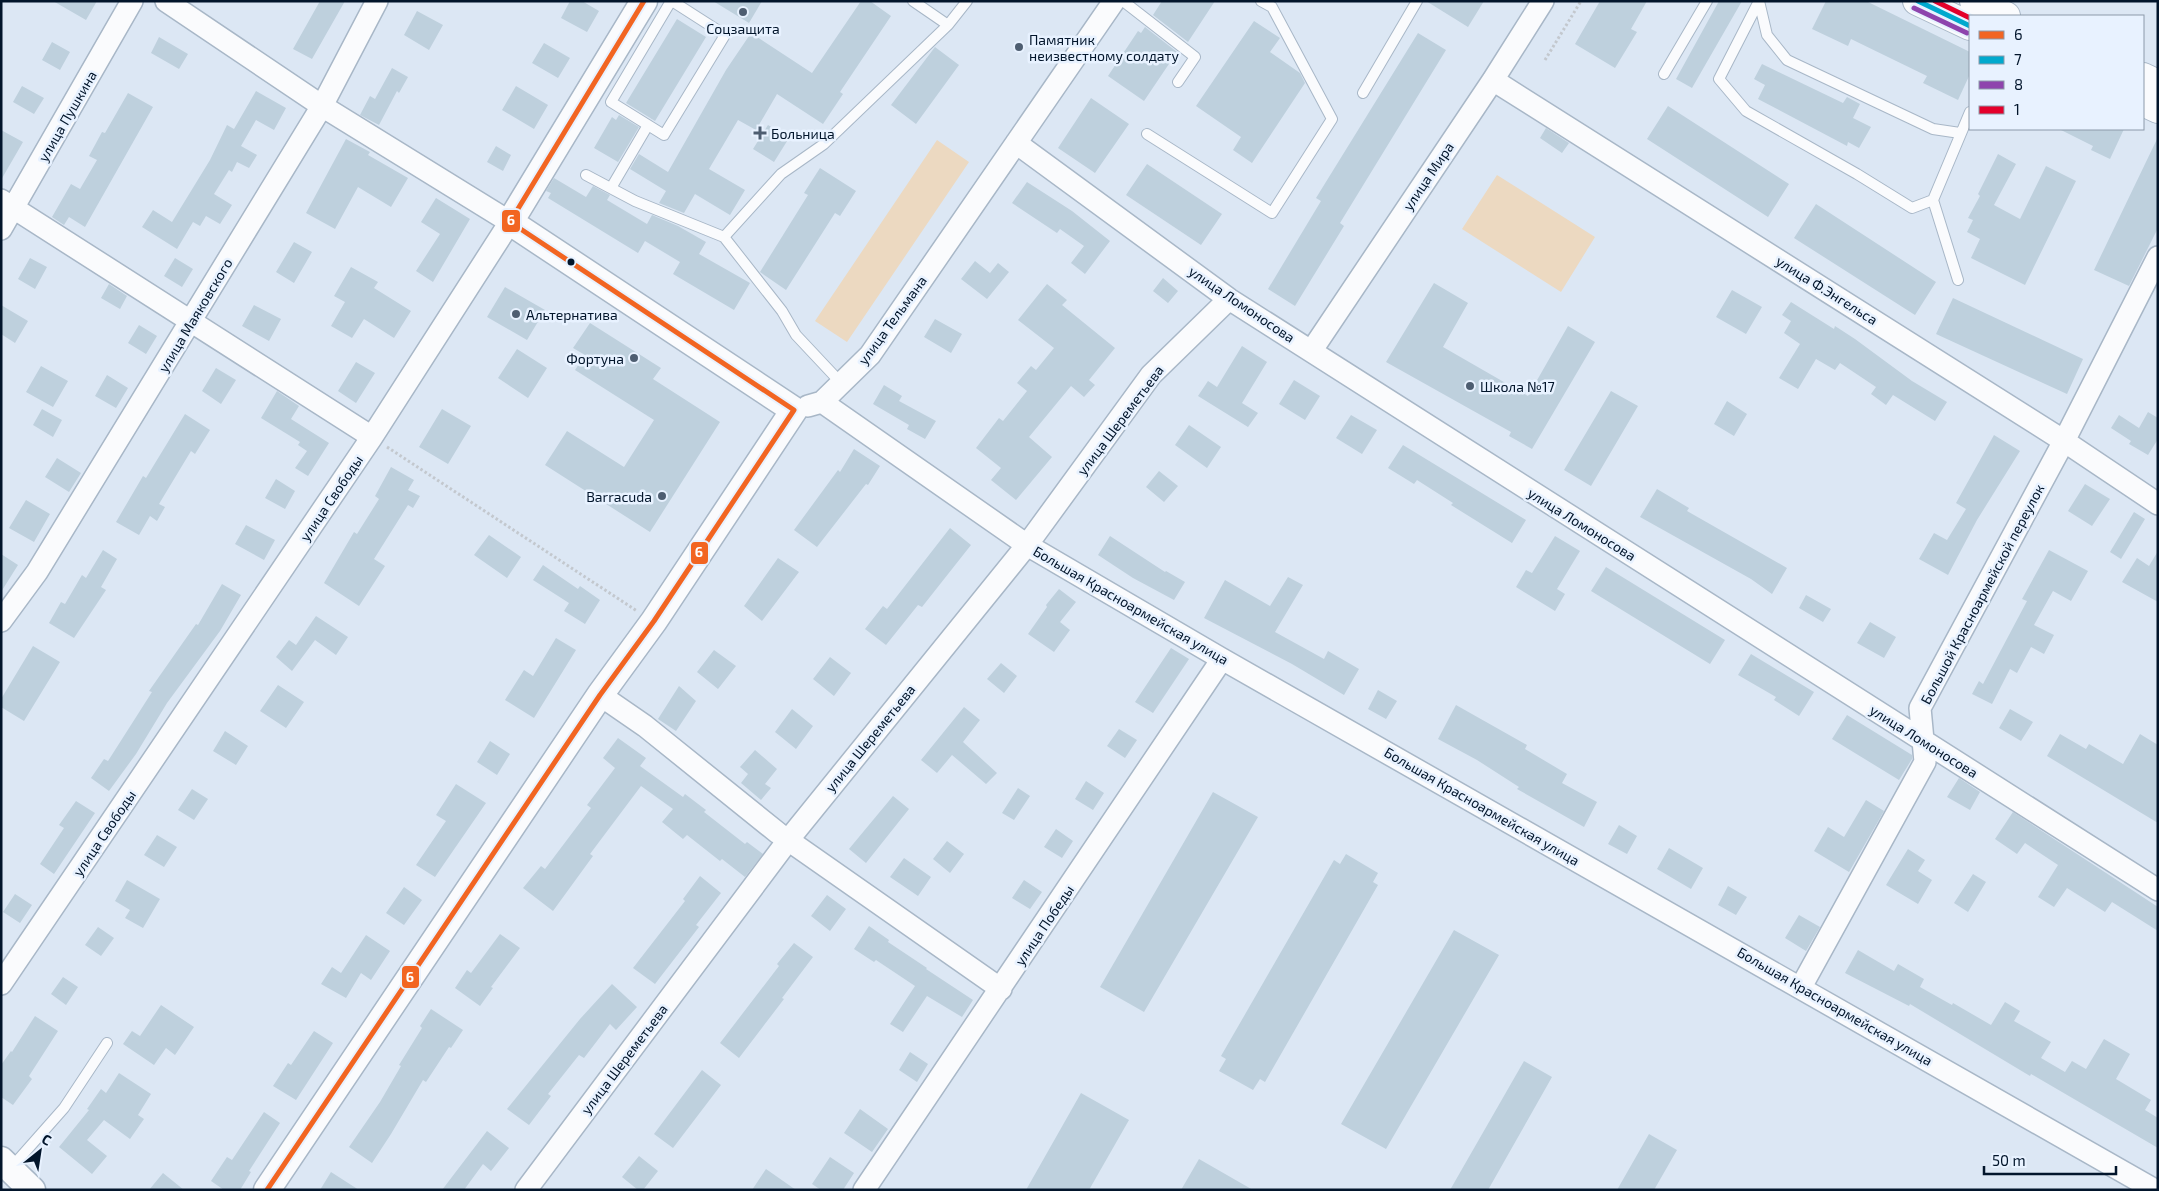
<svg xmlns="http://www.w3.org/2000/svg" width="2159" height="1191" font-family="'Exo 2',sans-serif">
<rect width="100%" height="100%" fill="#dce7f4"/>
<path fill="#ecd9c1" d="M937,140L969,162L847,342L815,321Z
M1497,175L1595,237L1561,292L1462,229Z"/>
<path fill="#bed0dd" d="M53,1H97L86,20Z
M320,1H345L312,59L293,49Z
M570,1H582L599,11L587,32L561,18Z
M713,1H762L749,23Z
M861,1H870L891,16L840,92L843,94L823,124L777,94L756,130L738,120L709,169L745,190L730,215L695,194L684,213L659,203L666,191L630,169L639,154L668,172L726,70L751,33L812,73Z
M1162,1H1215L1188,42L1153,15Z
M1426,1H1484L1468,27Z
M1600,1H1647L1631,29L1637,32L1615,68L1575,44Z
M1719,1H1742L1692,88L1676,79Z
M1826,1H1866L1970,52V74L1958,100L1923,83L1927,76L1851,39L1848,46L1812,29Z
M417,11L443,25L429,50L404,35Z
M677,19L706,37L655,121L626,103Z
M1254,21L1280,38L1270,52L1300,73L1305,83L1252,163L1233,150L1241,137L1196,106Z
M1145,27L1177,52L1144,101L1108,76L1138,31L1141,33Z
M1418,33L1446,50L1340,223L1344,226L1295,306L1268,289L1321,201L1316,198Z
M159,37L188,54L179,69L151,53Z
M52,42L70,52L60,70L42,60Z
M544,43L570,58L558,78L532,63Z
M935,47L959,65L916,124L891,105Z
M1762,64L1843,103L1847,97L1860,104L1853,118L1871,127L1859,148L1848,142L1847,146L1758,99L1765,85L1754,79Z
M392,68L408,77L399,93L397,91L379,125L360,115L370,96L375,99Z
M22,86L44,98L34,114L13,102Z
M516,86L548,105L534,129L502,110Z
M256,91L286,108L274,130L256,120L241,146L257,155L249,168L237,162L232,172L229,170L214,194L232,205L220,224L206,216L200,226L193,222L177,249L142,227L153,210L172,222L210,160L227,125L234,129Z
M128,93L153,107L85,227L69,217L64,225L52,217L71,184L80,189L97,160L89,156L102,132L105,133Z
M1091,98L1129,124L1095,173L1058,148Z
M1668,106L1789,184L1768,217L1647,139Z
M619,115L639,127L618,162L594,148L612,117L616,120Z
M768,125L789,138L774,162L753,149Z
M1546,128L1569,143L1562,153L1540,138Z
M2059,129H2124L2110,159L2091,150L2093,146Z
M1,130L23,142L1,180Z
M2158,137V228L2129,286L2094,270Z
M346,139L370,152L368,155L408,178L391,207L358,187L335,229L306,213Z
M496,146L511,155L503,171L487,162Z
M1998,154L2016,164L1994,205L2020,219L2046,166L2076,181L2025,285L1971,258L1980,239L1967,232L1973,220L1968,218L1980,196L1978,194Z
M1147,164L1222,214L1201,245L1126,195Z
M820,168L856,191L840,216L835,213L786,290L760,272L808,195L804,193Z
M554,178L586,197L593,186L610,195L607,200L647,224L652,215L678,226L706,242L699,254L750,283L734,310L673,274L680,262L645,241L638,253L548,198L551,193L546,191Z
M1027,182L1072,211L1110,241L1085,274L1071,263L1084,246L1060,229L1057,233L1012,203Z
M436,198L470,219L433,282L416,271L440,234L421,222Z
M1816,204L1936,282L1915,315L1794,238Z
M294,242L312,252L294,283L276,272Z
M30,258L47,267L35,289L18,279Z
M175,258L193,269L182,287L164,276Z
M975,261L990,273L998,263L1009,272L987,299L961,279Z
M351,267L378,282L374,288L411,311L394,338L364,319L352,338L331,326L345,302L334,296Z
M1163,278L1178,291L1168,303L1153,291Z
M1434,283L1468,303L1443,347L1528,396L1568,326L1595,342L1532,449L1509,436L1511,432L1386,362Z
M109,284L127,296L120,309L101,298Z
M1047,284L1067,300L1062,305L1115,348L1089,380L1095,385L1084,397L1071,386L1029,437L1052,457L1016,500L991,480L1001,468L976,448L999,418L1003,421L1027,391L1017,383L1031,366L1036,370L1054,348L1018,320Z
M505,287L545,310L527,340L487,317Z
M1732,290L1762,307L1746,334L1716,317Z
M1953,298L2083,359L2067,394L1936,334Z
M1791,302L1834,329L1835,326L1855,339L1912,381L1947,402L1935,421L1893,395L1886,405L1871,394L1876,387L1840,363L1835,370L1816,359L1798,389L1779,378L1800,344L1784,333L1791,321L1782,315Z
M1,305L28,321L15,343L1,334Z
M254,305L281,319L269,341L242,326Z
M935,319L962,334L951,353L924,337Z
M590,323L661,368L653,379L720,422L650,532L545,465L567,431L624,467L654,420L575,370L585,355L573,348Z
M139,325L157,336L146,354L128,343Z
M1242,346L1267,362L1242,403L1258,413L1248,427L1198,396L1208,381L1217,387Z
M517,349L547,368L528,398L498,378Z
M356,362L375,373L356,403L338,391Z
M41,366L68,381L53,407L26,392Z
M216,368L236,380L221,404L202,391Z
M107,375L128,388L116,408L95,396Z
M1294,380L1320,396L1305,420L1279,404Z
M884,385L902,396L899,401L936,421L925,439L907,429L909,425L873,404Z
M277,391L299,406L291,419L329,443L308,476L295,468L307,451L298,445L300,442L261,418Z
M1611,391L1638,406L1591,486L1564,470Z
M1727,401L1747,414L1734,436L1714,424Z
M42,409L62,420L53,437L33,425Z
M442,409L471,426L448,464L419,447Z
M2148,412L2158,418V439L2148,455L2129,444L2131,441L2111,428L2119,415L2139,428Z
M185,414L210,430L195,454L191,451L159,504L165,507L157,521L150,516L139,535L116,522L143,476L146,478Z
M1351,415L1377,430L1362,454L1336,438Z
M1189,425L1221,447L1207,468L1175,445Z
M1994,435L2020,451L1977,520L1948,575L1919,559L1934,533L1947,540L1966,509L1956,503Z
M1403,445L1526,520L1512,543L1451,505L1453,503L1417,480L1414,484L1388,468Z
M854,449L880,466L868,485L866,484L817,547L794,530L838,470L840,472Z
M57,458L81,473L69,492L45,477Z
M391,467L414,480L408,490L420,496L413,508L408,505L374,559L385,566L359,606L324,583L354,532L357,534L379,499L375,496Z
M1159,471L1178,486L1164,502L1146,487Z
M276,479L295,491L285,509L265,498Z
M2085,484L2110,499L2092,526L2068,511Z
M1657,489L1689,508L1687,511L1787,568L1772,594L1751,579L1640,517Z
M26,500L50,514L34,542L9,528Z
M2134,512L2145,519L2121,559L2110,552Z
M246,525L275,540L264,560L235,544Z
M950,528L971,545L922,607L918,605L886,645L865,629L883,606L887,609Z
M489,535L521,557L507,578L474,555Z
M1110,536L1165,572L1166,571L1185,582L1174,600L1133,578L1098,555Z
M1555,536L1580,551L1557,589L1565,594L1555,611L1516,587L1526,570L1532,573Z
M103,550L117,559L101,587L106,590L74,638L49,623L61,602L65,604L82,575L86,578Z
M2049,550L2088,571L2071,601L2053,591L2034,625L2054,635L2044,654L2031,647L2017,673L2010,669L1992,704L1972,694L1979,681L1983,684L2027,601L2022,599Z
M2158,551V602L2122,582L2137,558L2149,566Z
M1,554L18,565L1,592Z
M778,558L799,572L762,621L744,606Z
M543,565L578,589L580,586L600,600L585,624L564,611L569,603L533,580Z
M1606,567L1725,640L1710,664L1591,591Z
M1288,577L1303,585L1275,632L1324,659L1328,651L1359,669L1344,695L1292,664L1204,618L1225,580L1270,606Z
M222,584L241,595L220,631L167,703L136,754L109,791L91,778L104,759L108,761L152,692L149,691L196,624L198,625Z
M1059,589L1076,602L1060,622L1070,630L1054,652L1028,634L1047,607L1046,605Z
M1806,595L1831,609L1823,622L1799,608Z
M316,616L348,637L336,655L315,640L292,671L276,657L289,640L296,645Z
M1870,622L1896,637L1884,658L1857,643Z
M556,638L576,650L534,718L505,700L524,670L533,676Z
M33,646L60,662L24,721L1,707V699Z
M1171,648L1189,659L1153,713L1135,702Z
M714,650L736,666L718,689L697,672Z
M1751,654L1814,692L1799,716L1774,700L1776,697L1738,675Z
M830,657L851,673L834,696L813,679Z
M1001,663L1017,676L1004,693L987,679Z
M278,685L304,702L286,728L260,711Z
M679,686L696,701L676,731L658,719Z
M1378,690L1397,701L1386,719L1368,709Z
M1456,705L1527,745L1525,749L1567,774L1562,783L1597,802L1584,827L1517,789L1519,787L1477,760L1438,739Z
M964,707L980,720L963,742L997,773L986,784L952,755L937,773L921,760Z
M792,709L813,726L796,749L775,732Z
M2010,709L2033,722L2021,741L1999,728Z
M1847,715L1912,755V759L1899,780L1832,739Z
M1119,729L1137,740L1125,758L1107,746Z
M225,731L248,746L236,765L213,751Z
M2060,734L2086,749L2089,744L2123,764L2140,734L2158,745V823L2047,756Z
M618,738L646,758L640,766L683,797L685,794L706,810L704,812L745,844L747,842L763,854L745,877L722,859L720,861L687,835L683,839L662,822L673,809L641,786L590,854L593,856L553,911L523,888L541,866L545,869L591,808L587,805L615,768L603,758Z
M490,741L510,754L497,775L477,762Z
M755,750L777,769L765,784L771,788L761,800L741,783L748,774L740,767Z
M1959,778L1980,792L1970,810L1947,797Z
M1086,781L1104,793L1093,810L1075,799Z
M456,784L486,803L435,877L416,865L446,821L436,815Z
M1018,788L1030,796L1014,820L1002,813Z
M192,789L208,799L194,820L178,810Z
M1213,792L1258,817L1144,1012L1100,987Z
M893,796L909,809L866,863L849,849Z
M1866,800L1884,811L1849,872L1814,851L1828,827L1844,837Z
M76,801L95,813L54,874L40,864L64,828L59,825Z
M2013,812L2158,907V931L2112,902L2105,912L2067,888L2054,907L2038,897L2058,865L2025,843L2017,854L1995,839Z
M1619,825L1637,836L1627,854L1608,844Z
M1056,829L1073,841L1062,858L1044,847Z
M157,835L177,847L164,867L144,855Z
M947,841L964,854L950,873L933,859Z
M1669,848L1703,868L1691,889L1657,869Z
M1908,849L1925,860L1918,871L1932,880L1918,904L1886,885Z
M1346,854L1378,873L1373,882L1378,885L1265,1082L1260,1079L1253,1090L1219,1071L1226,1059L1221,1056L1334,860L1340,864Z
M904,858L931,877L918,896L890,877Z
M1973,874L1986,882L1968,912L1954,903Z
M700,876L721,893L696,925L699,927L655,984L633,968L685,901L683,899Z
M127,880L160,899L143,928L125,918L130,910L115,901Z
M1024,880L1042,892L1030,909L1012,898Z
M1728,886L1747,897L1736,915L1718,905Z
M404,887L422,900L404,925L386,913Z
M15,894L32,905L20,923L3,912Z
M827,895L846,909L830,931L811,916Z
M1799,915L1820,927L1806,951L1785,938Z
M869,926L889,940L888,942L927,968L926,969L973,1000L962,1017L927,996L903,1032L890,1024L915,986L876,960L874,962L854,949Z
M98,927L114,938L101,956L85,945Z
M1454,930L1499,955L1386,1149L1341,1124Z
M500,934L520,948L491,987L493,988L480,1006L455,988L467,970L471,973Z
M366,935L390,951L371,980L361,973L346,998L321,984L332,967L341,973Z
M794,943L813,957L782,998L784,999L739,1058L720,1043L779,966L777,964Z
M1858,950L1894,971L1898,964L1924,979L1920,987L1952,1005L1953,1003L1991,1025L2005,1002L2020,1011L2014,1021L2051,1042L2041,1058L2065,1072L2072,1061L2086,1069L2104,1039L2130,1054L2116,1079L2151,1100L2145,1110L2158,1118V1148L2031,1074L2030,1076L1910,1004L1909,1006L1845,973Z
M63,977L78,987L66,1005L51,994Z
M612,984L637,1007L616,1030L610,1024L584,1058L579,1055L548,1094L551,1096L529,1125L507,1109L580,1019Z
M161,1005L194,1027L175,1055L166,1048L154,1065L123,1044L132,1031L140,1036Z
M431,1009L463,1030L451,1048L449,1047L426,1082L423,1080L391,1134L372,1163L349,1147L380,1102L401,1066L399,1065L422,1028L420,1026Z
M35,1016L58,1031L29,1076L32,1079L13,1105L1,1097V1065L11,1051L12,1052Z
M314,1031L333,1043L296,1100L273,1086L288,1063L291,1065Z
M910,1052L928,1064L917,1082L899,1070Z
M1524,1061L1552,1077L1488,1190H1450Z
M702,1070L721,1085L673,1148L654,1134Z
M119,1073L151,1094L138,1115L144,1119L130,1139L104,1120L87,1140L107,1156L92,1174L59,1147L89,1110L87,1109L101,1089L106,1093Z
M1081,1093L1129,1120L1089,1190H1026Z
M860,1109L888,1129L872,1152L844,1133Z
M264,1112L280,1123L249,1171L251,1172L240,1190H224L211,1181L227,1157L232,1160Z
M487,1131L509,1148L491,1171L483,1164L464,1190H442Z
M1649,1134L1677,1150L1654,1190H1617Z
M639,1156L658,1171L643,1190H638L622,1177Z
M830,1157L854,1173L843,1190H821L812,1184Z
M1199,1159L1253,1190H1181Z
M766,1169L796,1190H752Z
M331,1172L359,1190H320Z
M163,1173L184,1190H149Z"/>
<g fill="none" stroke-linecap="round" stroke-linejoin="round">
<defs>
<path id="service" d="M671,1L611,102L664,135L725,35L672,1
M913,1L948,25
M1123,1L1195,57L1178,82
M1759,1L1719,79L1746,111L1857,174L1912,208L1933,200
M1759,1L1767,35L1787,60L1933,129L1960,133
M1664,74L1707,1
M1363,93L1417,1
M1147,134L1272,213L1332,119L1272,7L1261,1
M586,175L635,201L724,237L781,174L824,144L948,25L967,1
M611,188L648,125
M724,237L782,311L796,335L842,384
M1958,280L1933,200L1970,112
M10,1169L64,1108L107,1043"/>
<path id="minor" d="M1493,80L2064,441L2158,504
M1016,143L1229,299L2158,890
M1,200L372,437
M1,229L132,1
M1312,350L1493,80L1543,1
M822,402L1027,545L1222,659L2155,1190
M808,406L822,402L870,355L1114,1
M1,621L37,572L322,106L377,1
M600,695L645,726L778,833L1001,989
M1,984L372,437L510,222L322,106L166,1
M1801,987L1925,762L1920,708L2064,441L2158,257
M526,1190L789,839L1027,545L1151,375L1229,299
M864,1190L1222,659"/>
<path id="tertiary" d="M1,1160L32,1190
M267,1190L600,695L654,621L794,410L510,222L644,1"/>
<path id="secondary" d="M1917,1L1970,26
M1974,1L2006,16
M2143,77L2158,84
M2143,102L2158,109"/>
</defs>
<use href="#service" stroke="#a8b7c7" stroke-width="12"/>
<use href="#minor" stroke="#a8b7c7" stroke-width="24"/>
<use href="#tertiary" stroke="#a8b7c7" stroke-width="29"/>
<use href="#secondary" stroke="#a8b7c7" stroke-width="30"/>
<path stroke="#c3c8ce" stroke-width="3" stroke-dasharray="2.5 2.5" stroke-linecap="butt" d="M1545,60L1581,1
M387,447L637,611"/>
<use href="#service" stroke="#fafbfd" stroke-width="10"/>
<use href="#minor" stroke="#fafbfd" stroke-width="21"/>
<use href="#tertiary" stroke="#fafbfd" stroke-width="26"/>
<use href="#secondary" stroke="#fafbfd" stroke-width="28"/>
<defs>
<path id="bus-1" d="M267,1190L600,695L654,621L794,410L510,222L644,1"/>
<path id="bus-2" d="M1918,1L1970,26"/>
<path id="bus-3" d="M1914,8L1967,33"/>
<path id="bus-4" d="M1935,1L1970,18"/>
</defs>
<use href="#bus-1" stroke="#e8f2ff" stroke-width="9"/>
<use href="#bus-2" stroke="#e8f2ff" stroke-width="9"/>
<use href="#bus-3" stroke="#e8f2ff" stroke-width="9"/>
<use href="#bus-4" stroke="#e8f2ff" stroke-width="9"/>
<use href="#bus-1" stroke="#f26522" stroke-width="5"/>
<use href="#bus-2" stroke="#00a9ce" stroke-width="5"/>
<use href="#bus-3" stroke="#8e44ad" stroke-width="5"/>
<use href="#bus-4" stroke="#e4002b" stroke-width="5"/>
</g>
<g fill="#4e5e71" stroke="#e8f2ff" stroke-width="2">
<circle cx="743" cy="12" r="5"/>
<circle cx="1019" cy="47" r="5"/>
<path d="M757.5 125.5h5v5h5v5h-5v5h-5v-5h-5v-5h5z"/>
<circle cx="516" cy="314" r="5"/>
<circle cx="634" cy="358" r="5"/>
<circle cx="1470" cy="386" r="5"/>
<circle cx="662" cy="496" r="5"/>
</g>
<circle fill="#02152b" stroke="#e8f2ff" stroke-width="2" cx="571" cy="262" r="4.5"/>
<g text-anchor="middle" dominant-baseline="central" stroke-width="5" stroke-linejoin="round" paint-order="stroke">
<g font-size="14" fill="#02152b" stroke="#e8f2ff" text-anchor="start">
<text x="743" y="28" text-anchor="middle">Соцзащита</text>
<text x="1029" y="39">Памятник<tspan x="1029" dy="16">неизвестному солдату</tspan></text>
<text x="771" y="133">Больница</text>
<text x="526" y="314">Альтернатива</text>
<text x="624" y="358" text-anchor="end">Фортуна</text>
<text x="1480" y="386">Школа №17</text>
<text x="652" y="496" text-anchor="end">Barracuda</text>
</g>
<g font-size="14" fill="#02152b" stroke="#e8f2ff">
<text transform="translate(67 116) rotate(-60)">улица Пушкина</text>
<text transform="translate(1428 176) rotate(-56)">улица Мира</text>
<text transform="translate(1827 290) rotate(32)">улица Ф.Энгельса</text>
<text transform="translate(1242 304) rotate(34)">улица Ломоносова</text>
<text transform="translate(195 315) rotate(-59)">улица Маяковского</text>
<text transform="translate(892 320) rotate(-54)">улица Тельмана</text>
<text transform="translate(1120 420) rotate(-53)">улица Шереметьева</text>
<text transform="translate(331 498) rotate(-56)">улица Свободы</text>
<text transform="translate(1582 524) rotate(32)">улица Ломоносова</text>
<text transform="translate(1982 594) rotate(-62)">Большой Красноармейской переулок</text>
<text transform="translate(1131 605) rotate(30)">Большая Красноармейская улица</text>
<text transform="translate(870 738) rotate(-51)">улица Шереметьева</text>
<text transform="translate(1924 741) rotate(32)">улица Ломоносова</text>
<text transform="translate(1482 806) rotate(30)">Большая Красноармейская улица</text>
<text transform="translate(104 833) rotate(-56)">улица Свободы</text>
<text transform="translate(1044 925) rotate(-56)">улица Победы</text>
<text transform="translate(1835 1006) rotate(30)">Большая Красноармейская улица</text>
<text transform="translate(624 1059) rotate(-53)">улица Шереметьева</text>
</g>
</g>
<g stroke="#e8f2ff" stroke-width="2">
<rect x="501" y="209" width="20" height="24" rx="5" fill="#f26522"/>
<rect x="690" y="541" width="19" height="24" rx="5" fill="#f26522"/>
<rect x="401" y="965" width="19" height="24" rx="5" fill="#f26522"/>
</g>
<g font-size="14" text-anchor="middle" font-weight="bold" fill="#fff">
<text x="511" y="225">6</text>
<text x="699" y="557">6</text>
<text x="410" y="982">6</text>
</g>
<rect width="2159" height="1191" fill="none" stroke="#02152b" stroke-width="5"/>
<rect x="1969" y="15" width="175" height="115" fill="#e8f2ff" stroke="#8c9aaa"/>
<rect x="1979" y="31" width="25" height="8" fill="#f26522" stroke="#8c9aaa"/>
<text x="2014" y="40" font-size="15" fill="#02152b">6</text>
<rect x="1979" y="56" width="25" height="8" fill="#00a9ce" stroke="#8c9aaa"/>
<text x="2014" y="65" font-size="15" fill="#02152b">7</text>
<rect x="1979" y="81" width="25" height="8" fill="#8e44ad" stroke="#8c9aaa"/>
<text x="2014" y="90" font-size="15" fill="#02152b">8</text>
<rect x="1979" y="106" width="25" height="8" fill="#e4002b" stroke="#8c9aaa"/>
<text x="2014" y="115" font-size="15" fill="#02152b">1</text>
<g transform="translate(40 1151) rotate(30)" stroke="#e8f2ff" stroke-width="4" paint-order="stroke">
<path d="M0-4L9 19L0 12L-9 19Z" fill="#02152b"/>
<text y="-8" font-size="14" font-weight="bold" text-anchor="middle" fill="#02152b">С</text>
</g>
<path d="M1984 1166v8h132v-8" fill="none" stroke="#02152b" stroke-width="2.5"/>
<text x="1992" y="1166" font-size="15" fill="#02152b" stroke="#e8f2ff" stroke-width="4" paint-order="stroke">50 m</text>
</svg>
